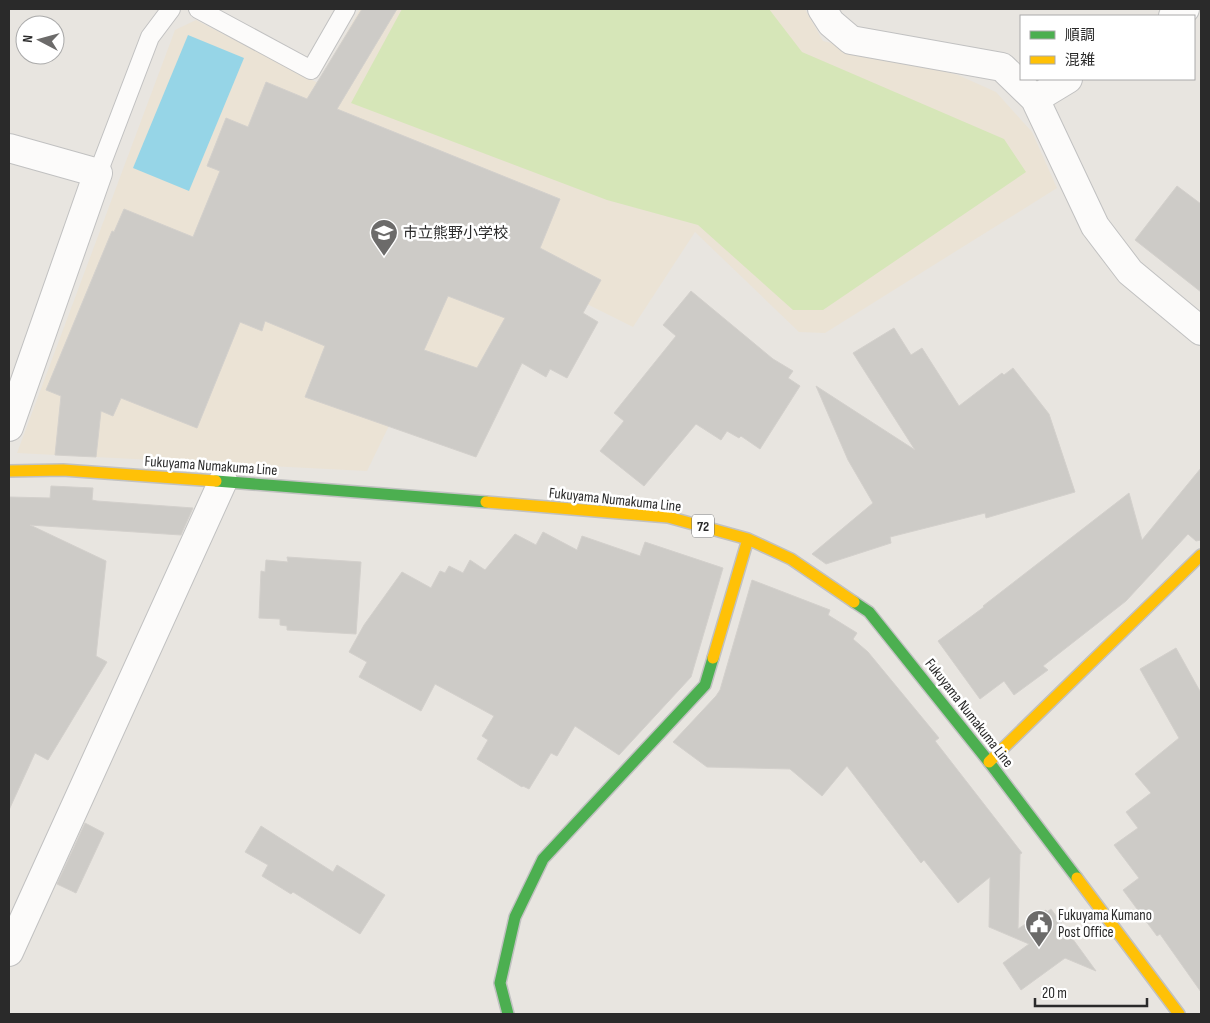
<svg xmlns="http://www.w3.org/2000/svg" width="1210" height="1023" font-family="'Sofia Sans Condensed','Noto Sans JP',sans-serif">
<rect width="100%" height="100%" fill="#e8e5e0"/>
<path fill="#ebe3d5" d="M360,9H805L823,41L958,75L996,92L1032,132L1057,188L825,333L799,332L695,232L633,327L545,283L472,425L403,397L367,471L17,453L175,30L196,20L318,83Z"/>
<path fill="#d6e6b8" d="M402,9H769L802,52L1004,139L1026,172L823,310H793L698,225L607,200L351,103Z"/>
<path fill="#96d5e7" d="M188,35L244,58L189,191L133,168Z"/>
<path fill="#cdcbc7" stroke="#d3d0cc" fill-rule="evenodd" d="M362,9H397L337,109L560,199L540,248L601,280L583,313L598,322L567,378L550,369L546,377L522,363L476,457L305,397L325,346L265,321L262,331L240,322L197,428L121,398L113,416L101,411L96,457L55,455L61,396L46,390L112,231L114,232L124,209L193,237L220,171L207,166L226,118L248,127L266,82L307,99ZM448,296L505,318L477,368L424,350Z
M1177,186L1201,204V292L1135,240Z
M691,291L773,359L793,371L788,378L800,386L760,449L741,436L739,438L727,431L721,440L696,424L644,486L600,451L624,421L614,413L676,336L663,325Z
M894,328L911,355L922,348L959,406L1002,373L1004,375L1013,368L1049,414L1075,492L986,518L985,513L890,537L891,543L826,564L812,554L873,503L848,460L816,386L915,450L853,353Z
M1201,468V540L1196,541L1188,534L1126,601L1043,666L1048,670L1014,695L1004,681L980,699L938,641L984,607L983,606L1129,493L1142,540Z
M51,486L93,488L92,500L97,501L193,508L181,535L30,525L106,561L96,656L107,662L48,760L35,753L9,810V497L50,498Z
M543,532L577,550L582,536L640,556L645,542L723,568L691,677L619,755L575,726L557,756L551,753L529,789L523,786L522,787L477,759L488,740L482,736L494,716L435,684L421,711L359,677L367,662L349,652L364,625L402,572L431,588L440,571L445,573L449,566L463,573L470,560L485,570L515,534L536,545Z
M287,557L361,562L356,634L287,630V626L280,625V619L259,618L261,571L265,572L266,560L288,562Z
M752,580L830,610L828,615L857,633L853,639L868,652L939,738L935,741L1022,853L1020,854L1018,929L1046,910L1047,912L1051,909L1096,971L1065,958L1021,990L1003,963L1029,944L989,927L990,877L958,903L924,860L921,863L847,766L822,796L790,769L707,767L673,742L716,696L720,690Z
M1176,648L1201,693V992L1160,934L1157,936L1123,890L1139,878L1114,845L1138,828L1126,812L1151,793L1135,774L1179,738L1140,669Z
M85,823L104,833L76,893L57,884Z
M261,826L333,872L337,865L385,895L360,934L293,892L291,894L262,876L268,865L245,852Z"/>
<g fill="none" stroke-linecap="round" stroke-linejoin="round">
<defs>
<path id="lane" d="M198,9L311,70L346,9
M98,173L150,37L171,9"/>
<path id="street" d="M822,9L831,23L851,40L1002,67L1035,99L1095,226L1130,272L1201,331
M1173,16L1185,9
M1035,99L1068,79
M9,148L98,173L9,427
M9,952L223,481"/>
<path id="fast" d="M216,481L486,502
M854,602L869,612L989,762L1077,878
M508,1014L500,983L515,917L543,859L705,685L713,658"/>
<path id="slow" d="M9,471L63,470L216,481
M486,502L668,517L748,539L791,559L854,602
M713,658L748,539
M989,762L1201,555
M1077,878L1179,1014"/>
</defs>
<use href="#lane" stroke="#c1c1c1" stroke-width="20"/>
<use href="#street" stroke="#c1c1c1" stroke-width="30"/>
<use href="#fast" stroke="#c1c1c1" stroke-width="14"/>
<use href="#slow" stroke="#c1c1c1" stroke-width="14"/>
<use href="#lane" stroke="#fcfbfa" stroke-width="18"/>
<use href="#street" stroke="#fcfbfa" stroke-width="28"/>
<use href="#fast" stroke="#4caf50" stroke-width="11"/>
<use href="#slow" stroke="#ffc107" stroke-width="11"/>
</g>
<defs>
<symbol id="school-pin" viewBox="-11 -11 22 30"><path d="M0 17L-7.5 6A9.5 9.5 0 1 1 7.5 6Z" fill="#6c6b6a" stroke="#fff"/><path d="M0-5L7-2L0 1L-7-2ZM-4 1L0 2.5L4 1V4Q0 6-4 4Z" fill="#fff"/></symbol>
<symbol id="civic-pin" viewBox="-11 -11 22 30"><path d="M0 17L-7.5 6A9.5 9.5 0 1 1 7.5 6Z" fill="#6c6b6a" stroke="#fff"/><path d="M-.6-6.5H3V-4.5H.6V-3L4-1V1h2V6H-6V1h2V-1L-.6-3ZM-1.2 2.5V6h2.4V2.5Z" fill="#fff"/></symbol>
</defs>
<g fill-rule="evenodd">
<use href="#school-pin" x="368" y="217" width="32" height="43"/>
<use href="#civic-pin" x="1023" y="908" width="32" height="43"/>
</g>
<g text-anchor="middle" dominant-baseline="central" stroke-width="5" stroke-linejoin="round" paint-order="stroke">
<rect fill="#fff" stroke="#6a6a6a" stroke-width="1" x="692" y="514.5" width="22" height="23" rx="4"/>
<g font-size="14" font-weight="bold" fill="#2a2a2a">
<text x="703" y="526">72</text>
</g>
<g font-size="15" fill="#2a2a2a" stroke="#fff" text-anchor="start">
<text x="403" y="233">市立熊野小学校</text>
<text x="1058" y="915">Fukuyama Kumano<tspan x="1058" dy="17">Post Office</tspan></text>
</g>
<g font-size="15" fill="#2a2a2a" stroke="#fff">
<text transform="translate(211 466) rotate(4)">Fukuyama Numakuma Line</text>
<text transform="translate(615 500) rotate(6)">Fukuyama Numakuma Line</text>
<text transform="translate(969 713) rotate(52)">Fukuyama Numakuma Line</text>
</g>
</g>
<rect width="1210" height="1023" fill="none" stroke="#2a2a2a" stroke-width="20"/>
<rect x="1020" y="15" width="175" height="65" fill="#ffffff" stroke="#aaaaaa"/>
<rect x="1030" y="31" width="25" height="8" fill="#4caf50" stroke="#aaaaaa"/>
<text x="1065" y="40" font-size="15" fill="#2a2a2a">順調</text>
<rect x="1030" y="56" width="25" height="8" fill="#ffc107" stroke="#aaaaaa"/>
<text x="1065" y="65" font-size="15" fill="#2a2a2a">混雑</text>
<g transform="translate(40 40) rotate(276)"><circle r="24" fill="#ffffff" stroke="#aaaaaa"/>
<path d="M0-4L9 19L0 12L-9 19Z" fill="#6c6b6a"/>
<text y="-8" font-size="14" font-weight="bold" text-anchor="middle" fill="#2a2a2a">N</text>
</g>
<path d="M1035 998v8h112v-8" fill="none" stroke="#2a2a2a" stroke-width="2.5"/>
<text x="1042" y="998" font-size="15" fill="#2a2a2a" stroke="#ffffff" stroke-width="4" paint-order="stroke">20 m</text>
</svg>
